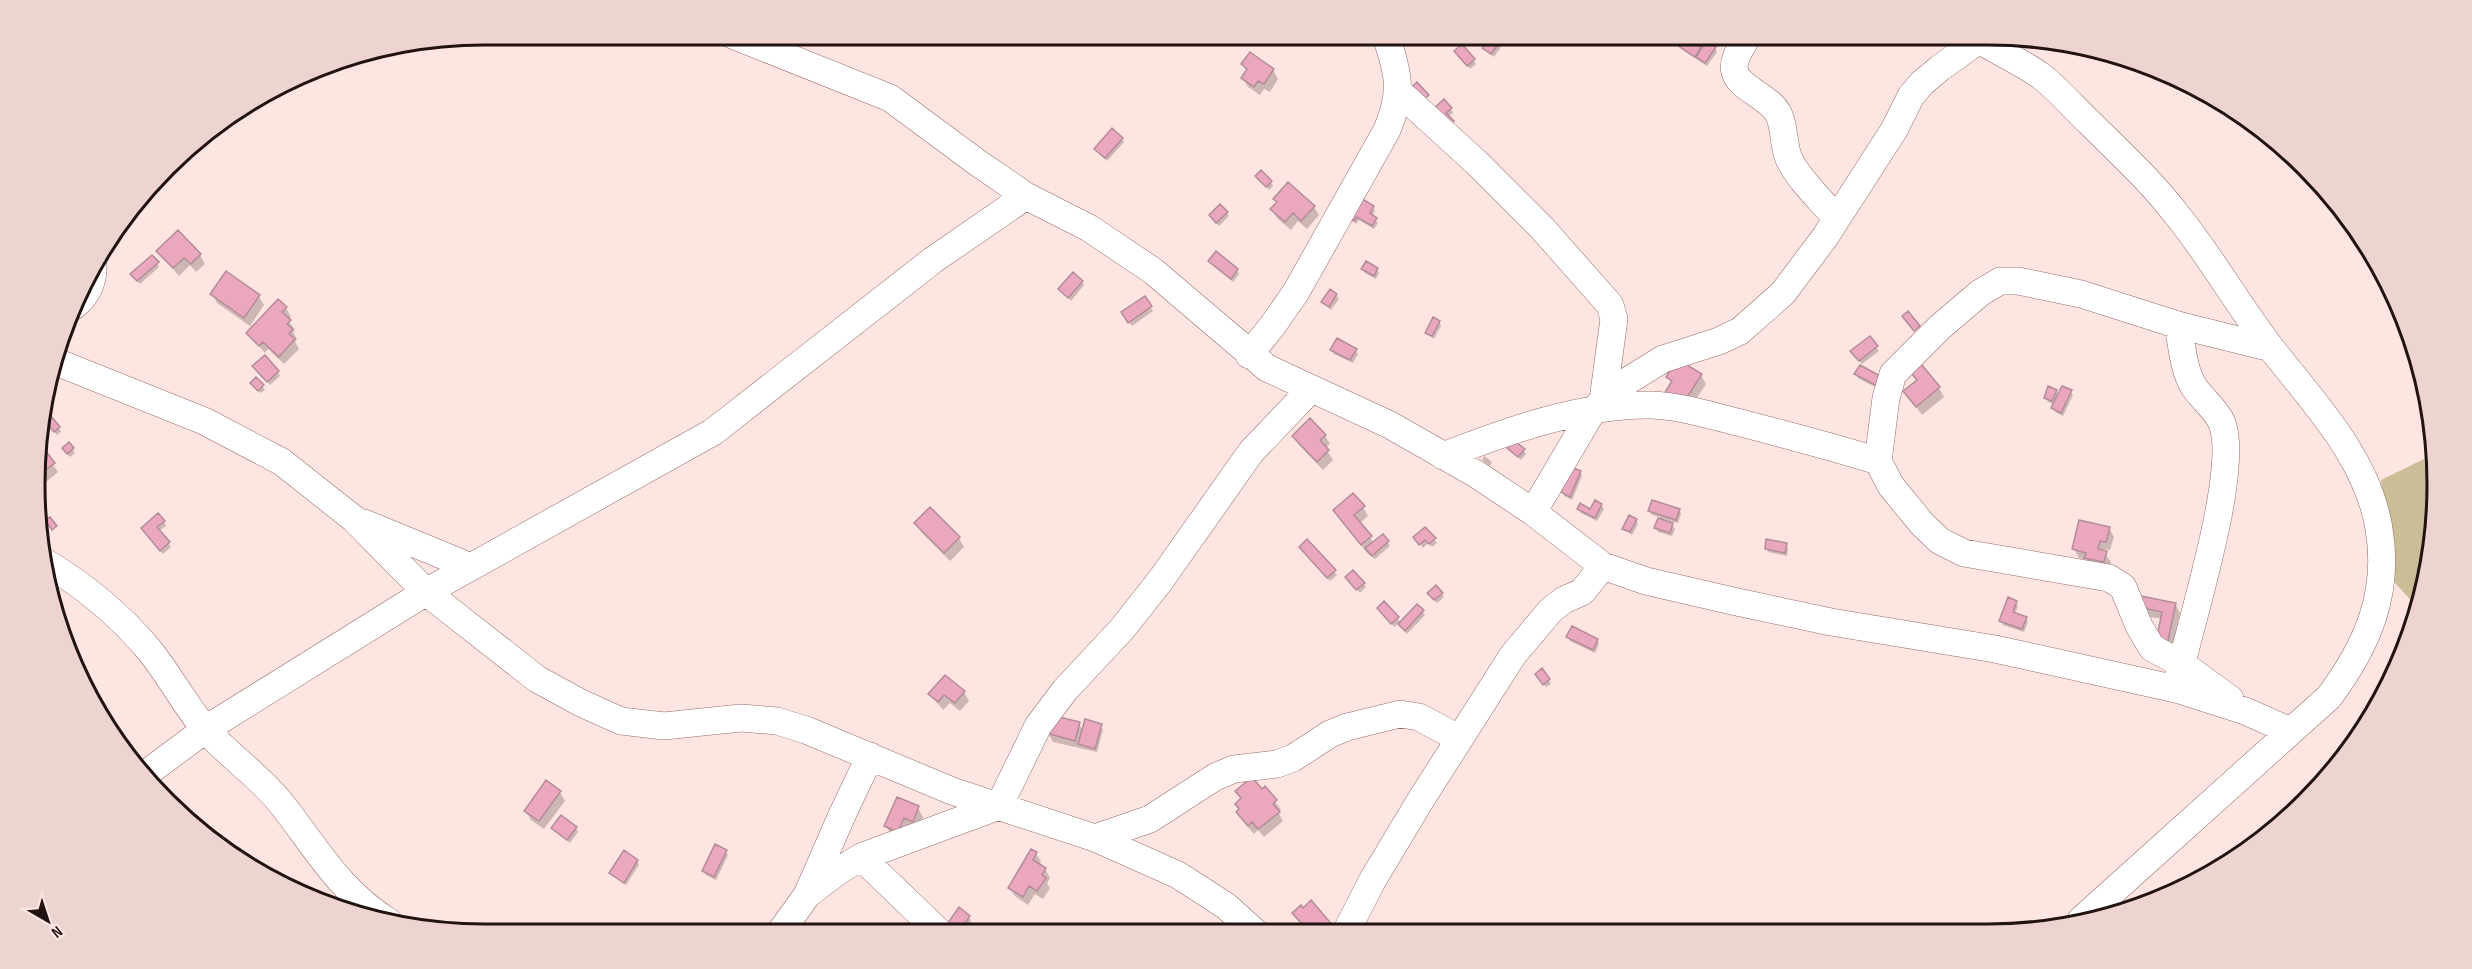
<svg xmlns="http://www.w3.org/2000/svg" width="2472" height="969" font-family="'Sofia Sans Condensed',sans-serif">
<rect width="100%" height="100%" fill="#ffe5e1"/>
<path fill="#cbbe97" d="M2424,459L2435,464L2437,514L2422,601L2419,609L2395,583L2385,527L2381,480Z"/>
<path fill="#0003" d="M1683,37L1702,50L1715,48L1717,52L1707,66L1681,49L1678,45Z
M1501,40L1503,44L1494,57L1486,51L1484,48Z
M1462,46L1476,64L1470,69L1458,55Z
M1250,55L1273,70L1278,79L1270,92L1264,89L1260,95L1248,87L1243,78L1247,72L1243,64Z
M1451,109L1453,113L1448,117L1455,126L1436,114Z
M1122,139L1124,142L1107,161L1096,150Z
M1257,176L1271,182L1273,186L1269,190Z
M1275,199L1314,207L1319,215L1307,229L1298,221L1291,230L1277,218L1272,209L1277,203Z
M1373,207L1375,211L1372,216L1378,223L1374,229L1359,220L1356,224L1349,217Z
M1226,212L1229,216L1219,226L1210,216Z
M158,251L200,255L205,264L196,272L190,265L179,276Z
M1216,253L1237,270L1239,274L1233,282L1212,265L1210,261Z
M157,263L159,267L140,284L135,278Z
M1363,269L1377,270L1379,273L1376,279L1365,273Z
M226,273L259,297L264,305L250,326L217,303L212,294Z
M1082,282L1084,285L1071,301L1060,289Z
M1336,295L1339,299L1331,310L1323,302Z
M1144,298L1153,311L1132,326L1123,312Z
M286,308L291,317L288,320L295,330L293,332L297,339L295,342L299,349L284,364L268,349L265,353L248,333Z
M1439,322L1441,326L1434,339L1426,333Z
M1870,338L1879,351L1862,364L1854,355Z
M1332,350H1355L1358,354L1353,363L1334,354Z
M1909,368L1939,388L1944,397L1922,415L1905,391L1917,381Z
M256,370L278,372L280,376L270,385Z
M1856,374L1883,382L1879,389L1858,378Z
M1701,375L1706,384L1687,413L1668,377Z
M262,386L265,390L261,393L254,387Z
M2056,391L2059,395L2071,392L2073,395L2063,416L2055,412L2053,408L2054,404L2048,402L2046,398Z
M48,425L59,428L61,432L57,435Z
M1325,435L1330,444L1325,448L1333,460L1323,470L1299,445L1294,436Z
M39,444L58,472L46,482L40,474Z
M69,444L75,453L70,457L66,453Z
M1509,448L1523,450L1526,454L1521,460Z
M1484,456L1492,462L1490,466L1482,460Z
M1580,472L1582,476L1572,500L1564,496L1562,492Z
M1601,505L1604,509L1597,521L1581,513L1579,509L1591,511Z
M1363,507L1368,516L1360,523L1374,543L1383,536L1390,546L1375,559L1367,553L1335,511Z
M1679,510L1681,514L1678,523L1663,519V521L1672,525L1675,529L1672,536L1658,532L1656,528L1660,517L1652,515L1650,511Z
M1636,520L1638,524L1632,535L1624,529Z
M164,522L166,526L159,531L171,547L163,554L145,532Z
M916,523L959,538L964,547L950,561L921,532Z
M2109,528L2114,537L2110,550L2105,549L2104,552L2111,562L2109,571L2091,566L2087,560L2079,558L2074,549Z
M1415,538L1434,539L1437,543L1432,547L1428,543L1423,548Z
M1786,545L1788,548L1787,556L1768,552L1766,548Z
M1303,551L1334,571L1337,575L1330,581Z
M1349,581L1364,584L1366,587L1360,593Z
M1441,593L1444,597L1437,603L1431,597Z
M2016,602L2018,606L2015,614L2026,618L2028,622L2024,632L2003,625L2001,621Z
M2175,604L2180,613L2172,653L2163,651L2162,619L2145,616L2140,607Z
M1422,611L1425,615L1407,634L1399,623L1394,627L1381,612L1397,618L1401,623Z
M1568,637L1597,640L1599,644L1595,653L1570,641Z
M1539,678L1549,680L1551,684L1546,687Z
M964,692L969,701L960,711L950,703L943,710L930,694Z
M1079,724L1083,731L1101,726L1103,730L1097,752L1053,742L1048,733Z
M1265,788L1281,810L1278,812L1283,821L1264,837L1258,830L1254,834L1243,821L1238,812L1242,800L1237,791H1262Z
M560,792L565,801L544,829L531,820L526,811Z
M918,808L923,817L918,830L891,835L886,826Z
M202,824L204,827L200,830L195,825Z
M576,828L578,832L570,843L553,829Z
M725,851L728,855L716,880L706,875L704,871Z
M1036,853L1041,862L1039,866L1045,869L1050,878L1047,883L1050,888L1043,899L1035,894L1028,905L1015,896L1010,888Z
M637,861L639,865L626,885L611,873Z
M1294,913L1333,928L1336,932H1308Z
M969,917L971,921L962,933H953L949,931Z"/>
<path fill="#eba7be" stroke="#b28c98" stroke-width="1.5" d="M1492,34H1497L1502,39L1491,54L1482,48Z
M1682,35L1701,47L1695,57L1677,45Z
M1706,41L1716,47L1705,63L1696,57Z
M1462,44L1475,59L1467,66L1454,51Z
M1250,52L1274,69L1264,84L1258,81L1254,87L1241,78L1247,69L1241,64Z
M1417,82L1429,95L1419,104L1407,91Z
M1444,99L1452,108L1446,113L1454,121L1448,127L1432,110Z
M1112,128L1123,138L1105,158L1094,149Z
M1261,170L1272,181L1266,187L1255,176Z
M1288,182L1315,206L1301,221L1293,213L1285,222L1270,209L1277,202L1273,199Z
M1359,197L1374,206L1370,213L1377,218L1372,226L1357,217L1354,221L1347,217Z
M1220,204L1228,212L1216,223L1209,215Z
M178,230L201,254L191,264L184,258L173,268L156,251Z
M1216,251L1238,269L1231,279L1208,261Z
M152,255L159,262L137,281L130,274Z
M1366,261L1378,268L1374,276L1361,269Z
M226,271L260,295L244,318L210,294Z
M1073,272L1083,281L1068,298L1058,289Z
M1330,289L1337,294L1329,307L1321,302Z
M1145,296L1152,306L1128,323L1121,312Z
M278,299L287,307L282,312L291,320L287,324L293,329L289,334L295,339L279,357L263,342L259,346L246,333Z
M1908,311L1920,326L1914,331L1902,316Z
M1433,317L1440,321L1432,336L1425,333Z
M1870,336L1878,346L1859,361L1850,351Z
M1337,338L1357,349L1350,360L1330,350Z
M265,355L279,371L267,382L252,366Z
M1677,359L1702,374L1682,405L1664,394L1672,381L1666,377Z
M1917,359L1940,387L1916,407L1903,391L1917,380L1907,368Z
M1860,365L1882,377L1877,386L1854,374Z
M256,377L264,385L258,391L250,383Z
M2048,386L2057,390L2052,401L2044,398Z
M2062,386L2072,390L2061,413L2051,408Z
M51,416L60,427L54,432L44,420Z
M1310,418L1326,435L1320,440L1329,450L1317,462L1292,436Z
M1513,440L1525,449L1518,457L1507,448Z
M39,442L55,463L40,474Z
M69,442L74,448L67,454L62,448Z
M1571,467L1581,471L1570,497L1561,492Z
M1353,493L1365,506L1354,515L1372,536L1361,545L1333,510Z
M1595,500L1602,504L1595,518L1577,509L1580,503L1590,509Z
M1652,500L1680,509L1676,520L1648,511Z
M930,507L960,537L944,553L914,523Z
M158,513L165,521L157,527L170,542L160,551L141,528Z
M1629,515L1637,519L1630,532L1622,529Z
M50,517L57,526L52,530L45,520Z
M1658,518L1673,523L1670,533L1654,528Z
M2079,520L2110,527L2106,542L2100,541L2098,549L2107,551L2104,562L2084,558L2086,553L2072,549Z
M1425,527L1436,538L1429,544L1425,540L1419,545L1413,537Z
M1383,534L1389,541L1372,556L1365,548Z
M1307,539L1336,570L1327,578L1299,547Z
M1766,539L1787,543L1785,553L1765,549Z
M1353,570L1365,583L1356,590L1345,577Z
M1436,585L1443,593L1434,600L1427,593Z
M2141,596L2176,603L2167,645L2156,642L2162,612L2139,607Z
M2008,597L2017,601L2013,612L2027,617L2022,629L1999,621Z
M1384,601L1399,617L1391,624L1377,608Z
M1417,604L1424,610L1405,631L1398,624Z
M1572,626L1598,639L1593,650L1566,637Z
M1542,668L1550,679L1543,685L1535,674Z
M945,675L965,691L955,703L944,695L938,702L928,694Z
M1051,715L1080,722L1075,741L1046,733Z
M1085,719L1102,724L1095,749L1078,744Z
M1252,777L1262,789L1265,786L1277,800L1273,804L1280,812L1258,829L1252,822L1248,826L1236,812L1239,809L1235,804L1241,798L1235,791Z
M546,780L561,791L539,821L524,811Z
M897,797L919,806L913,822L904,818L898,832L884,826Z
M561,815L577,827L567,840L551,828Z
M197,816L203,823L197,827L191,821Z
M715,844L727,850L714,877L702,871Z
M1031,849L1037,852L1033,860L1046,868L1042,875L1046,878L1037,891L1029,886L1023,897L1008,888Z
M624,850L638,860L624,883L609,873Z
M1311,900L1334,927L1328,932H1309L1292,913L1301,905L1303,908Z
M959,907L970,916L958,933H954L945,927Z"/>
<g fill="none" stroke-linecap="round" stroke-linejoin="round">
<defs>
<path id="minor" d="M730,34L890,98L978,163L1026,196L1089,228L1153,271L1267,368L1390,425L1476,474L1533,512L1603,566L1646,581L1737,602L1831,622L1995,649L2176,689L2245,711L2290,731
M1749,34C1743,45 1731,60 1735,72C1739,88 1768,96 1778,113C1786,128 1782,145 1790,161C1801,182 1821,200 1836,218
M1970,34C1993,50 2019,60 2041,76C2058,89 2074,108 2090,123C2120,153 2151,181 2177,215C2211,257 2238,305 2271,348C2313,402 2368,458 2379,529C2390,594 2367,646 2329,697L2081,920
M1398,91L1477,163L1542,228L1610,305L1614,319L1603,400
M74,306C87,295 94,281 93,264
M2178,325C2182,345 2183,369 2194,387C2202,399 2216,409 2222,423C2240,470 2190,624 2178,679
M1249,355L1273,325L1296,292L1387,130C1403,92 1399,73 1385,34
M54,361L204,421L282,462L354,519L426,592L537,679L581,703L621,721L664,726L741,718L777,721L806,730L952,791L1095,838L1178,875L1226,906L1256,933
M1443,456C1507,431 1582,404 1651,405C1681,406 1712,416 1741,423C1787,435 1833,447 1878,461
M1533,512L1592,412L1603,400L1629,380L1663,359L1719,341L1740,331L1783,293L1825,237L1894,130L1911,96L1922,83L1940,68L1979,40
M364,523L471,567
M43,561C82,584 121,616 150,651C170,676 185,705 205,729C228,755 258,775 280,802C316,847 338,890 389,922
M2230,699L2182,664L2152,648L2139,626L2123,587L2109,578L1964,553L1940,541L1923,525L1891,486L1878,461L1886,398L1893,374L1940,327L1980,293L2000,281H2018L2081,294L2178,325L2271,348
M147,773L206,729L426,592L713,432L933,260L1026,196
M1095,838L1150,819L1215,777L1234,769L1277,764L1293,758L1330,734L1347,727L1400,714L1419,717L1458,738
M861,857L940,933
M807,895L837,872L861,857L999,806L1038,726L1065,690L1122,629L1160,581L1251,452L1311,389
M1346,932L1372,881L1420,801L1513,655L1551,610L1564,600L1582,592L1603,566
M779,934L807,895L843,813L870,756"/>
</defs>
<use href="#minor" stroke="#926d67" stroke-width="28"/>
<use href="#minor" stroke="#fff" stroke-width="27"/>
</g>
<path d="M0 0H2472V969H0ZM484 45H1988A439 439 0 0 1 2427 484V485A439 439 0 0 1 1988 924H484A439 439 0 0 1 45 485V484A439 439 0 0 1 484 45Z" fill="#edd4d0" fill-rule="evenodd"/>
<path fill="none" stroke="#211311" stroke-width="3" d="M484 45H1988A439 439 0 0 1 2427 484V485A439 439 0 0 1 1988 924H484A439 439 0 0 1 45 485V484A439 439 0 0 1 484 45Z"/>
<g transform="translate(48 921) rotate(141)" stroke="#ffe5e1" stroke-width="4.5" paint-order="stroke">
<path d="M0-4.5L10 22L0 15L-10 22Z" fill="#211311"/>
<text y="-9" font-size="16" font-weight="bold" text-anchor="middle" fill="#211311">N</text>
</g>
</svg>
